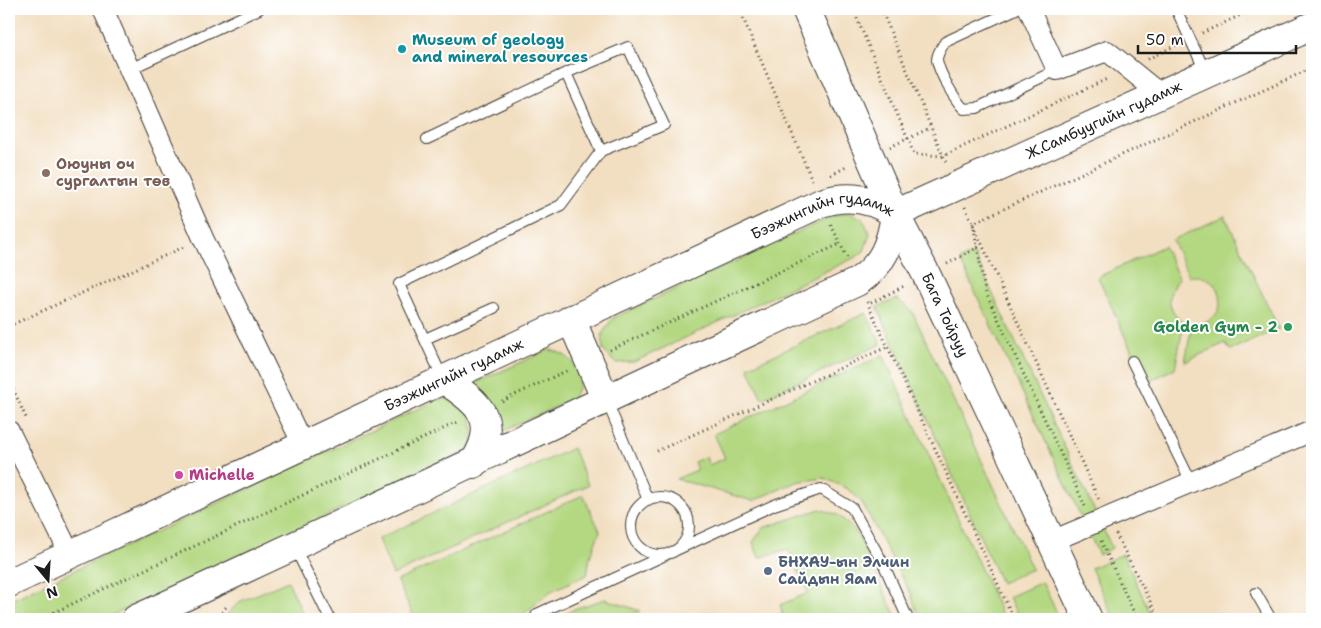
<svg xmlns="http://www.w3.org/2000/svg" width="1321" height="628" font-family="'Shantell Sans',sans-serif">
<rect width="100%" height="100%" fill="#fff"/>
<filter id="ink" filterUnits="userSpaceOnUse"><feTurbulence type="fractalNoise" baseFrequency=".02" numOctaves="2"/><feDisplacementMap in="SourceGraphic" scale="10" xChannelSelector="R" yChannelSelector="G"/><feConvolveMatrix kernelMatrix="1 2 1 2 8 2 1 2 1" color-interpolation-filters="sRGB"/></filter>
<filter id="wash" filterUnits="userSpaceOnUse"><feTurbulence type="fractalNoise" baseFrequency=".0096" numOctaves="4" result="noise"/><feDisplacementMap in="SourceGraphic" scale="20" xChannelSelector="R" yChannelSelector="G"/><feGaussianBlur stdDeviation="1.12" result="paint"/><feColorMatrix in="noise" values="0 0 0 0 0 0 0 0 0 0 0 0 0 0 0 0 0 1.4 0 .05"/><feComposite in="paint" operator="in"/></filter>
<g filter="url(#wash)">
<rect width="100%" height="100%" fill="#f2dec0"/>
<path fill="#b3d881" stroke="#687a4e" d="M850,213L863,219L870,234L864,251L856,257L634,362L615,363L603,350L602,334L613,318L833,216Z
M1225,216L1279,329L1230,350L1225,343L1185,362L1192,324C1228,328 1233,273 1189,276L1172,240Z
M1164,246L1179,279C1165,293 1167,312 1184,323L1175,368L1146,383L1098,277Z
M974,254L1112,548L1099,555L960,260Z
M897,299L912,311L1032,569L1001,583L877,307Z
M866,313L881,344L762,399L748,367Z
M548,350C575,352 591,382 569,401L490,437L465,388Z
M883,355L1004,619H924L917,612L911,594L861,501L848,489L824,478L796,482L753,501L676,479L697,470L694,462L706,457L709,465L725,458L714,434Z
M447,398L472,409L473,443L463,452L104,619H9V601L437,400Z
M573,448L588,485L393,575L378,539Z
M583,495L600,531L590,557L587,575L551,591L518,619H415L397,581Z
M820,509L838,515L855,530L897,619H771L783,614L780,605L808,593L788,549L759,558L753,542L763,528Z
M1123,554L1153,619H1114L1091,568Z
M288,581L305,618L223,619L239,602Z
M1042,582L1060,619H1019L1009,597Z
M605,599L640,611L624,619H559L574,609Z"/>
</g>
<g filter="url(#ink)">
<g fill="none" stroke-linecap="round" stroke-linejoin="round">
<defs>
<path id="lane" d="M1016,9L945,42C942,47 937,53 937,60C939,73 955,100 964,109L977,108L1057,70
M1176,9L1206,73
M130,69L259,9
M566,73L601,151
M427,139L566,73L628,47L664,125L601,151L561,205L399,284L443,379
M425,339L494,308
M1132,361L1191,482
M606,399L648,500
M631 526a29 29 0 1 1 58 0a29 29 0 1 1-58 0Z
M295,548L330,619
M1256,593L1271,619
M535,619L537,614L774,505L821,489L852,508L883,563L908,619"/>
<path id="street" d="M103,9L203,238L303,445
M1029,9L1057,70L1107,51L1160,94
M9,431L70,554
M1052,541L1312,431"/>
<g id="secondary">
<path id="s1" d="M806,9L895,214L926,274L1088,619"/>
</g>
<g id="primary">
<path id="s2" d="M895,214L1312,26"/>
<path d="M571,319L605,398"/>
<path d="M444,380C480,403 501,421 473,464"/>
<path id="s3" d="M9,583L821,203C848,194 872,198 895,214"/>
<path d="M136,619C377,509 616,393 857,282C883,265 891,244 895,214"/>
</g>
</defs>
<use href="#lane" stroke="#3c3935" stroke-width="12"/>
<use href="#street" stroke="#3c3935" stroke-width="22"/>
<use href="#secondary" stroke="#3c3935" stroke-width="30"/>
<use href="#primary" stroke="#3c3935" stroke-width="30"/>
<path stroke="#3c3935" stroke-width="3" stroke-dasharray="1 4" stroke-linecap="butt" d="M739,9L812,180
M853,9L914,154L943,156L1109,78
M881,9L947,165
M1202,33L1254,9
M1148,59L1176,45
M890,147L930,128
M831,175L848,166
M965,207L1099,500
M831,225L848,260
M947,264L982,245
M867,302L1014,619
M871,303L906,285
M9,326L184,247
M610,350L840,244
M9,380L27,420
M502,401L568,370
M657,451L887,347
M1085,506L985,291L973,223L1312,68
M1116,534L1159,619
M1101,541L1137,619
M40,619L460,421
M215,619L228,605"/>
<use href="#lane" stroke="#fff" stroke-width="10"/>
<use href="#street" stroke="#fff" stroke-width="20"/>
<use href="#secondary" stroke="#fff" stroke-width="28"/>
<use href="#primary" stroke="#fff" stroke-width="28"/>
</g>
</g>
<circle fill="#0f9aa8" stroke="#fff" stroke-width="2" cx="402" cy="49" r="5"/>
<circle fill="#8d6e63" stroke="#fff" stroke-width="2" cx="46" cy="173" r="5"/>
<circle fill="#2e9e5b" stroke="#fff" stroke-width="2" cx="1288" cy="327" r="5"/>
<circle fill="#d1479c" stroke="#fff" stroke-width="2" cx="179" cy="475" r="5"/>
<circle fill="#5c6f8a" stroke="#fff" stroke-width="2" cx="768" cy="571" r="5"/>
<g text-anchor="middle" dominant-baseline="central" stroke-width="4" stroke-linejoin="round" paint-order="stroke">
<g font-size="15" font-weight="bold" fill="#0d838f" stroke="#fff" text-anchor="start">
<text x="412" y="40">Museum of geology<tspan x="412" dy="17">and mineral resources</tspan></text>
</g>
<g font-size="15" fill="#1c1c1c" stroke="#fff">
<text stroke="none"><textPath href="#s2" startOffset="229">Ж.Самбуугийн гудамж</textPath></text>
<text stroke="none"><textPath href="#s3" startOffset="896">Бээжингийн гудамж</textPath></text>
<text stroke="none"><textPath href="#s1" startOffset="336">Бага Тойруу</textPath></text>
<text stroke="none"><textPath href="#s3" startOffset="491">Бээжингийн гудамж</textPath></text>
</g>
<g font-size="15" font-weight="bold" fill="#785e54" stroke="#fff" text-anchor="start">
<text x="56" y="164">Оюуны оч<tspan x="56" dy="17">сургалтын төв</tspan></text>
</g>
<g font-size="15" font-weight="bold" fill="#27864d" stroke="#fff" text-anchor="end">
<text x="1278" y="327">Golden Gym - 2</text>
</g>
<g font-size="15" font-weight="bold" fill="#b23c85" stroke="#fff" text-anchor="start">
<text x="189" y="475">Michelle</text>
</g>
<g font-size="15" font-weight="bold" fill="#4e5e75" stroke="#fff" text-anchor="start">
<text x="778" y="562">БНХАУ-ын Элчин<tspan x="778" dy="17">Сайдын Яам</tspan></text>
</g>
</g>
<rect width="1321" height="628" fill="none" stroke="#fff" stroke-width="30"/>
<g transform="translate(48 580) rotate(162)" stroke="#ffffff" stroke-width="4" paint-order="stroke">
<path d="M0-4L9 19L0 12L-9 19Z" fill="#1c1c1c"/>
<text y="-8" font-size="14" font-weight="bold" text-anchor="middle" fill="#1c1c1c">N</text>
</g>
<path d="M1138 45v8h158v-8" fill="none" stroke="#1c1c1c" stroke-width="2.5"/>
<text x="1146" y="45" font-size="15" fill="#1c1c1c" stroke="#ffffff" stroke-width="4" paint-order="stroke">50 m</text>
</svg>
